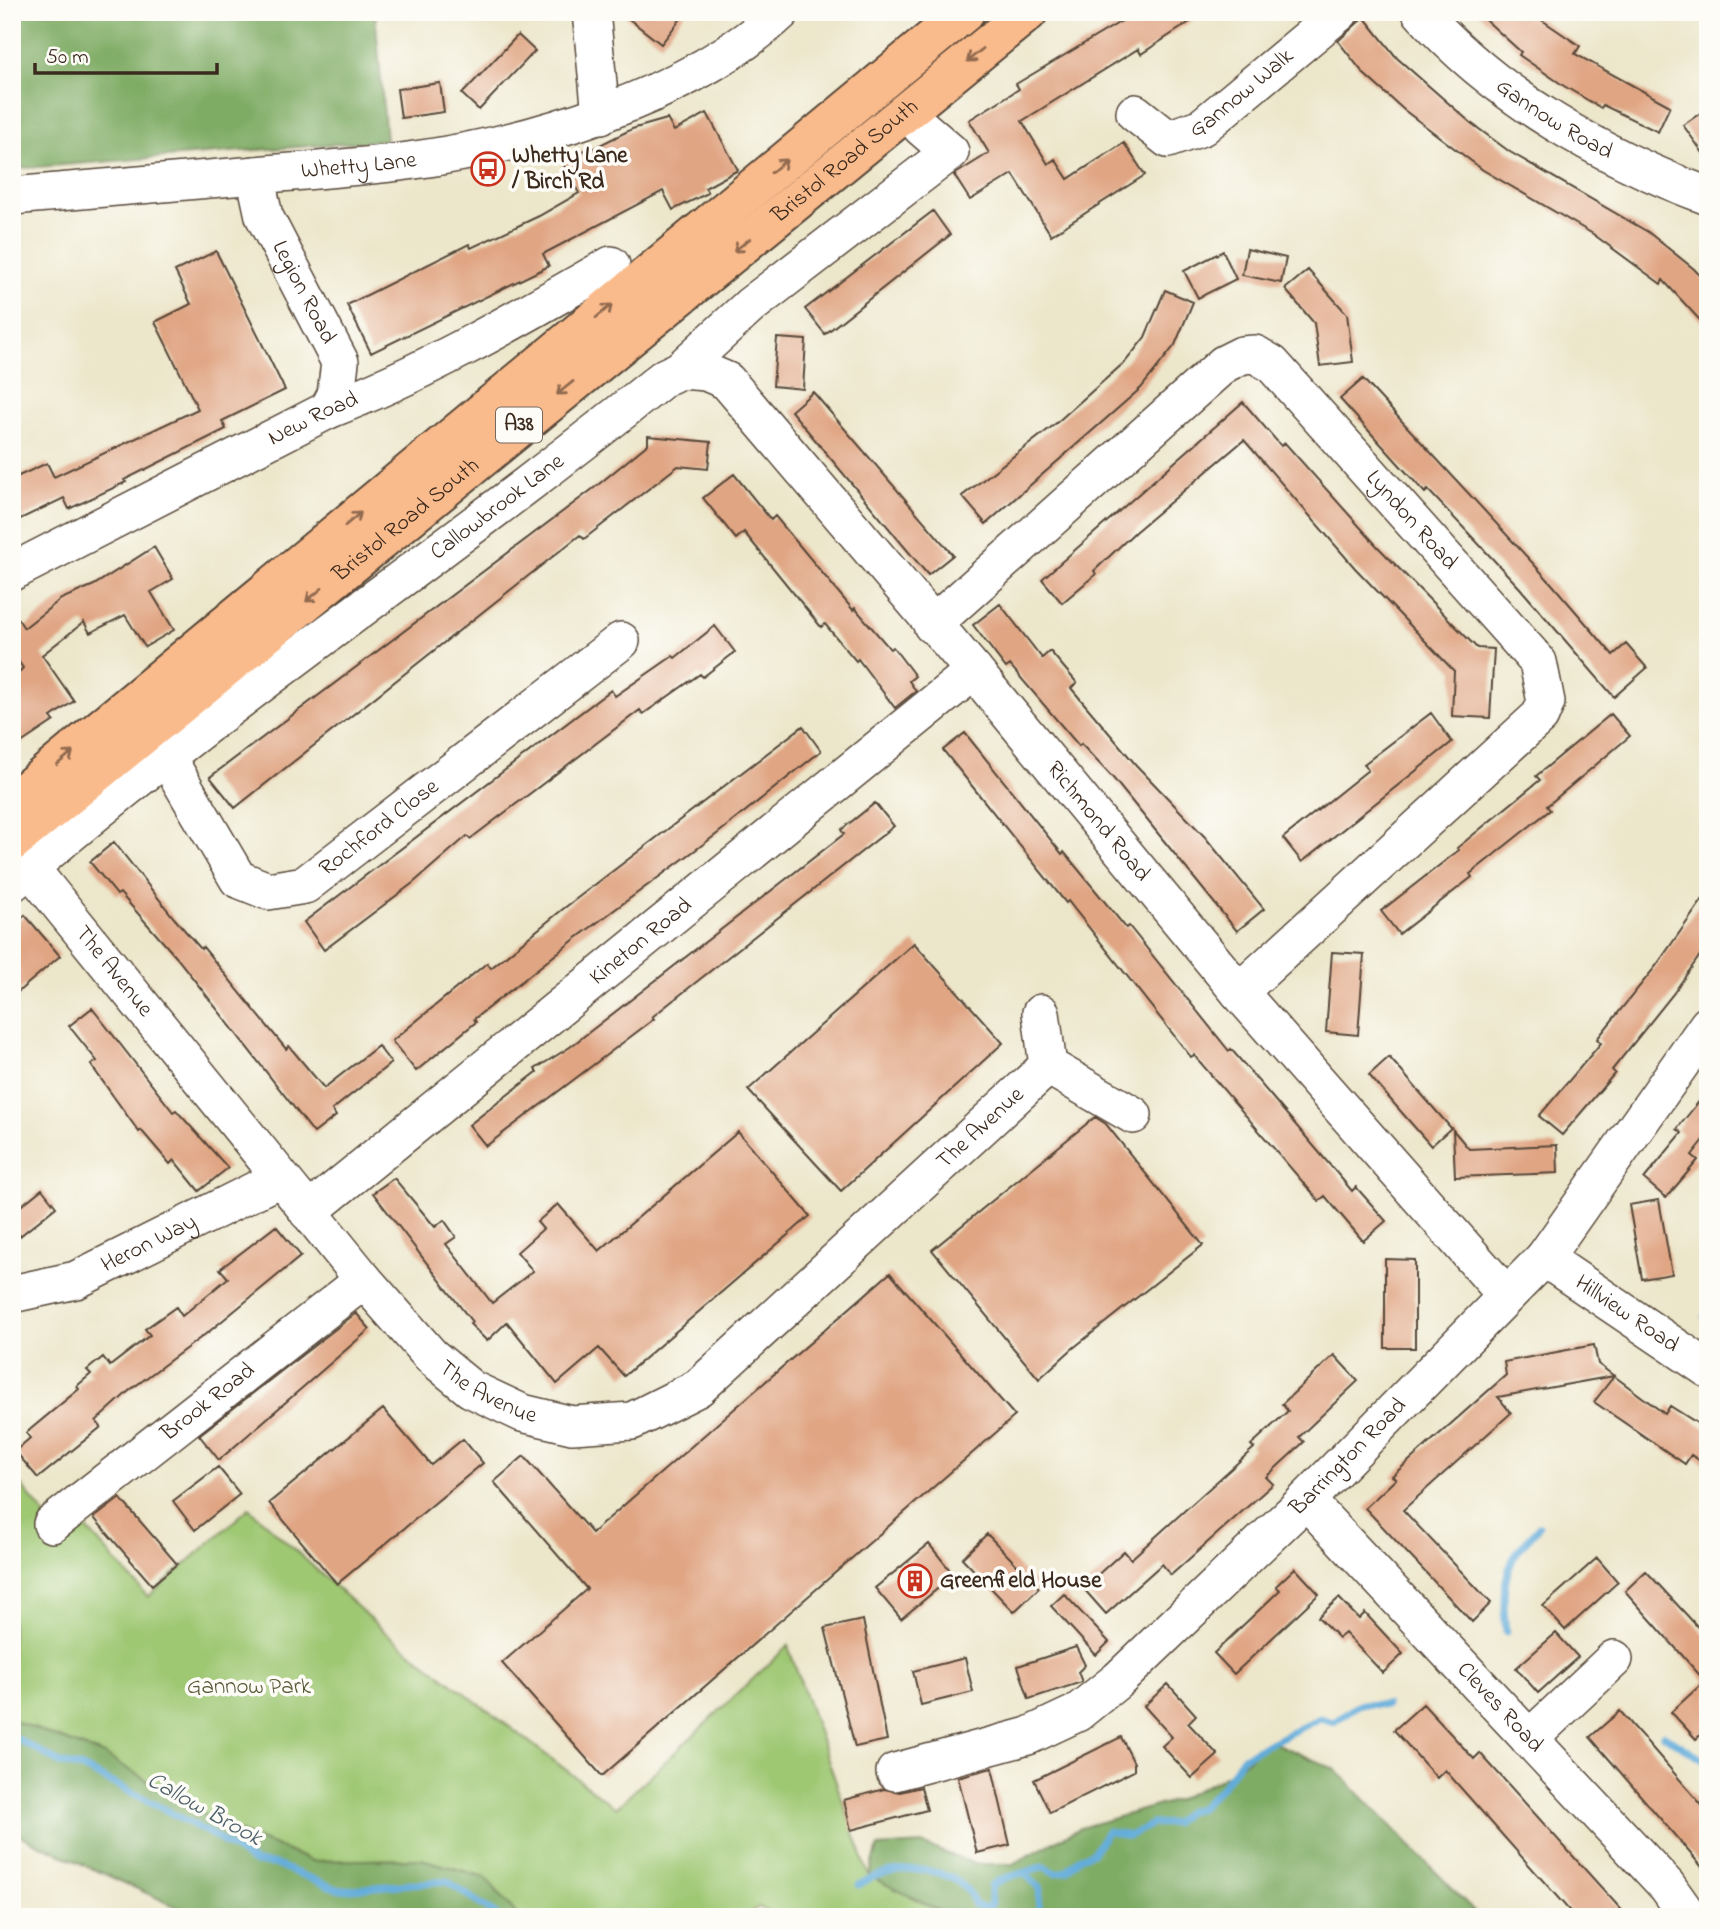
<svg xmlns="http://www.w3.org/2000/svg" width="1720" height="1929" font-family="'Indie Flower',sans-serif">
<rect width="100%" height="100%" fill="#fdfcf7"/>
<filter id="ink" filterUnits="userSpaceOnUse"><feTurbulence type="fractalNoise" baseFrequency=".0143" numOctaves="2"/><feDisplacementMap in="SourceGraphic" scale="14" xChannelSelector="R" yChannelSelector="G"/><feConvolveMatrix kernelMatrix="1 2 1 2 8 2 1 2 1" color-interpolation-filters="sRGB"/></filter>
<filter id="wash" filterUnits="userSpaceOnUse"><feTurbulence type="fractalNoise" baseFrequency=".00686" numOctaves="4" result="noise"/><feDisplacementMap in="SourceGraphic" scale="28" xChannelSelector="R" yChannelSelector="G"/><feGaussianBlur stdDeviation="1.57" result="paint"/><feColorMatrix in="noise" values="0 0 0 0 0 0 0 0 0 0 0 0 0 0 0 0 0 1.4 0 .05"/><feComposite in="paint" operator="in"/></filter>
<g filter="url(#wash)">
<rect width="100%" height="100%" fill="#ece6ca"/>
<path fill="#9fc873" stroke="#6d7948" stroke-width="2" d="M12,1474L52,1524L70,1510L148,1597L249,1508L386,1633L616,1808L788,1646L869,1876L940,1911L937,1917H779L759,1907L742,1917H519L485,1877L421,1859L312,1861L223,1825L104,1755L12,1720Z"/>
<path fill="#7fac65" stroke="#5d6b42" stroke-width="2" d="M12,12H375L386,140L12,169Z
M12,1720L104,1755L223,1825L312,1861L421,1859L485,1877L519,1917H199L12,1832Z
M1270,1741L1335,1769L1480,1917H937L940,1911L869,1876L878,1847L922,1844L975,1864H1013L1080,1828L1177,1800L1231,1773Z"/>
<g fill="none" stroke-linecap="round" stroke-linejoin="round">
<path stroke="#62acda" stroke-width="7" d="M1705,1317L1708,1314
M1506,1632C1503,1605 1501,1575 1518,1551C1524,1542 1533,1535 1539,1526
M1664,1735L1708,1763
M12,1736L60,1763L82,1768L147,1800L214,1836L255,1863L274,1864L340,1890L447,1881L499,1917
M1025,1874L1040,1888L1038,1917
M859,1885C891,1862 962,1862 975,1905L985,1909L991,1904V1886C1004,1875 1026,1874 1043,1866L1055,1873L1067,1871L1080,1857L1093,1853L1107,1831L1129,1836L1152,1824L1174,1823L1187,1811L1200,1808L1224,1784L1243,1757L1320,1718L1334,1722L1359,1704L1386,1705
M815,1917L821,1914"/>
</g>
<g id="blocks">
<path fill="#e0a583" d="M620,12H686L661,44Z
M1137,12H1205L1141,54L1138,49L1022,121L1048,164L1055,159L1068,179L1124,143L1145,175L1051,235L1013,174L970,200L954,175L989,153L969,120L1019,89L1016,84Z
M1477,12H1530L1580,46L1575,54L1670,106L1658,132L1603,105L1601,108L1564,86L1519,55L1521,52Z
M1364,17L1397,58L1471,123L1510,152L1648,232L1694,269L1708,284V329L1663,280L1661,284L1593,234L1483,170L1404,110L1364,74L1338,41Z
M518,35L535,51L479,110L462,94Z
M440,83L444,112L401,118L397,89Z
M1708,108V160L1683,125Z
M707,113L738,170L705,188L708,193L673,210L663,191L543,254L549,266L371,353L347,305L469,244L471,248L539,216L579,193L562,162L585,150L586,152L632,129L667,119L674,131Z
M933,211L950,235L825,334L805,309Z
M1247,249L1286,258L1281,283L1242,275Z
M216,251L285,390L222,421L226,429L124,480L126,482L69,509L64,498L12,523V479L47,463L54,477L198,409L155,322L191,304L175,271Z
M1223,251L1236,279L1198,298L1184,271Z
M1308,270L1347,314L1353,362L1320,366L1314,323L1285,289Z
M1165,290L1193,302L1175,345L1141,388L986,524L962,496L1054,425L1126,361L1145,337Z
M777,338L806,340L803,389L773,386Z
M1363,379L1552,584L1613,655L1626,644L1647,668L1614,697L1519,587L1428,490L1425,493L1340,399Z
M813,392L953,555L928,575L791,411Z
M1243,402L1281,446L1285,443L1377,546L1477,648L1494,649L1490,718L1452,716L1454,671L1355,568L1244,440L1135,532L1094,571L1096,574L1062,603L1042,579Z
M648,436L711,442L708,469L678,466L584,539L580,535L235,808L210,777L594,488L648,444Z
M734,474L771,520L775,516L853,610L855,608L890,649L893,647L915,676L909,681L916,691L895,708L858,659L856,661L825,624L821,627L744,532L736,539L703,498Z
M154,547L173,579L151,592L174,630L145,647L125,615L90,633L84,622L42,655L74,701L51,717L54,721L12,749V680L23,668L12,652V610L24,628L61,599L94,585Z
M1000,604L1042,658L1050,651L1077,683L1071,688L1136,765L1205,837L1264,909L1237,931L1113,778L1081,744L1079,746L1010,665L1006,668L973,625Z
M715,626L735,652L703,677L700,674L643,714L640,710L470,839L467,836L413,883L324,950L304,922L611,690L615,696L673,656L675,658Z
M1431,713L1452,742L1302,862L1283,838L1368,770L1364,764Z
M1611,714L1630,736L1547,806L1550,810L1470,874L1472,877L1399,934L1381,911L1459,850L1457,848L1540,780L1536,776Z
M803,726L821,751L717,834L575,939L474,1019L476,1022L416,1071L392,1041L487,963L491,968L563,909Z
M965,733L1062,854L1064,852L1126,928L1129,926L1229,1051L1231,1049L1352,1191L1356,1187L1386,1221L1363,1241L1325,1196L1319,1201L1194,1055L1191,1057L1068,901L1066,903L976,791L943,750Z
M875,803L894,826L652,1017L654,1019L486,1146L469,1125L537,1072L535,1069L570,1047L844,834L841,830Z
M114,842L174,918L201,949L203,947L286,1049L289,1046L324,1088L378,1046L391,1063L332,1110L336,1116L314,1133L177,958L120,893L117,895L90,862Z
M1708,892V944L1673,994L1612,1070L1615,1073L1562,1135L1539,1116L1601,1043L1597,1039L1656,966Z
M25,915L60,956L12,997V926Z
M914,943L1003,1043L841,1191L748,1090Z
M1332,952L1364,954L1358,1035L1326,1032Z
M92,1008L173,1112L176,1110L228,1168L199,1191L174,1160L170,1164L141,1130L139,1132L91,1065L97,1061L69,1026Z
M1389,1057L1451,1128L1431,1146L1369,1075Z
M1708,1090V1135L1692,1155L1698,1160L1666,1198L1644,1179L1682,1133L1677,1129Z
M1095,1117L1106,1124L1203,1245L1072,1349L1039,1379L932,1250Z
M1453,1130L1469,1149L1557,1145L1558,1173L1455,1177Z
M738,1132L810,1216L624,1376L599,1348L557,1384L507,1322L487,1341L470,1324L472,1322L373,1193L394,1178L435,1227L444,1220L456,1237L446,1244L492,1303L533,1271L517,1252L543,1229L537,1222L558,1204L599,1251Z
M42,1189L56,1207L20,1236L12,1226V1213Z
M1659,1200L1672,1274L1642,1279L1629,1205Z
M276,1226L301,1256L211,1330L130,1390L96,1421L101,1427L38,1478L15,1451L30,1438L26,1433L79,1389L77,1386L91,1374L87,1370L103,1357L110,1366L150,1335L145,1329L176,1307L182,1316L228,1278L220,1269Z
M1385,1259L1415,1260V1348H1385Z
M890,1273L1015,1416L602,1776L502,1663L587,1589L494,1482L524,1456L592,1533Z
M356,1313L370,1329L219,1460L199,1435Z
M1594,1345L1598,1364L1665,1414L1670,1406L1708,1430V1466L1691,1455L1685,1464L1594,1402L1614,1376L1498,1397L1511,1413L1403,1510L1491,1603L1472,1622L1365,1508L1396,1479L1392,1476L1506,1375L1504,1362Z
M1334,1355L1358,1381L1299,1437L1304,1442L1266,1477L1273,1484L1171,1575L1162,1564L1106,1614L1083,1588L1124,1551L1131,1559L1254,1448L1251,1445L1288,1411L1282,1404Z
M383,1409L431,1465L463,1439L483,1463L337,1584L269,1503Z
M218,1467L240,1494L195,1530L173,1501Z
M120,1498L177,1564L152,1585L94,1518Z
M987,1534L1039,1588L1014,1612L962,1558Z
M929,1544L954,1575L901,1619L875,1588Z
M1597,1558L1618,1582L1565,1630L1543,1606Z
M1295,1568L1319,1594L1234,1674L1214,1653L1280,1590L1276,1586Z
M1646,1571L1708,1638V1728L1696,1739L1671,1712L1705,1681L1625,1591Z
M1064,1594L1109,1642L1096,1655L1051,1606Z
M1339,1598L1359,1619L1365,1613L1403,1654L1383,1673L1345,1633L1339,1638L1318,1617Z
M863,1620L887,1740L855,1747L825,1628Z
M1556,1633L1578,1657L1538,1693L1516,1668Z
M1076,1647L1085,1665L1078,1672L1082,1682L1029,1699L1018,1666Z
M965,1658L973,1692L921,1705L913,1671Z
M1168,1684L1196,1715L1188,1723L1218,1755L1192,1778L1162,1746L1172,1737L1144,1706Z
M1423,1704L1474,1759L1480,1753L1628,1917H1575L1445,1770L1437,1778L1394,1730Z
M1620,1711L1708,1812V1874L1590,1737Z
M1121,1737L1134,1763V1771L1050,1813L1034,1780Z
M992,1768L1010,1845L977,1853L958,1777Z
M921,1787L927,1810L851,1830L844,1800L884,1789L900,1792Z"/>
</g>
</g>
<g filter="url(#ink)">
<use href="#blocks" fill-opacity="0" stroke="#564638" stroke-width="2"/>
<g fill="none" stroke-linecap="round" stroke-linejoin="round">
<defs>
<g id="minor">
<path d="M591,12L601,115"/>
<path id="s1" d="M1421,12C1496,97 1603,157 1708,196"/>
<path id="s2" d="M1135,113L1168,139L1202,127L1340,12"/>
<path id="s3" d="M255,175L264,216L340,362L336,395L328,410"/>
<path id="s4" d="M12,196C90,189 167,182 244,176C299,171 354,168 408,161C529,145 691,96 781,12"/>
<path id="s5" d="M680,370L706,372L727,381L974,671L1239,992L1506,1295"/>
<path id="s6" d="M12,572L328,410C427,372 519,318 611,265"/>
<path id="s7" d="M932,625L1224,364L1242,355L1255,354L1272,364L1538,662L1546,702L1540,716L1239,992"/>
<path id="s8" d="M166,756L238,879L268,891L305,885L621,641"/>
<path id="s9" d="M30,868L364,1280L431,1356L471,1389L522,1413L572,1425L632,1421L698,1388L1048,1066"/>
<path id="s10" d="M12,883C220,703 451,550 665,377L680,370L751,305L950,152L921,127"/>
<path d="M1041,1013L1048,1066L1133,1115"/>
<path id="s11" d="M308,1212L974,671"/>
<path id="s12" d="M1544,1258L1708,1369"/>
<path id="s13" d="M12,1294L76,1280L280,1178"/>
<path id="s14" d="M1306,1500L1667,1886L1689,1917"/>
<path id="s15" d="M52,1524L364,1280"/>
<path d="M1529,1739L1614,1659"/>
<path id="s16" d="M895,1772L1028,1736L1077,1713L1118,1680L1306,1500L1544,1258L1708,1025"/>
</g>
<g id="highway">
<path d="M12,802L965,12"/>
<path id="s17" d="M12,842L1028,12"/>
</g>
</defs>
<use href="#minor" stroke="#564638" stroke-width="40"/>
<use href="#highway" stroke="#564638" stroke-width="42"/>
<use href="#minor" stroke="#fff" stroke-width="37"/>
<use href="#highway" stroke="#fabb8c" stroke-width="38"/>
</g>
<defs><path id="oneway-shaft" d="M-6 0H5M1.5-3L5.5 0L1.5 3" fill="none" stroke-width="1.6" stroke-linecap="round" stroke-linejoin="round" transform="scale(1.75)"/></defs>
<g stroke="#916b50">
<use href="#oneway-shaft" transform="translate(975 55) rotate(141)"/>
<use href="#oneway-shaft" transform="translate(779 166) rotate(-40)"/>
<use href="#oneway-shaft" transform="translate(742 245) rotate(141)"/>
<use href="#oneway-shaft" transform="translate(604 311) rotate(-40)"/>
<use href="#oneway-shaft" transform="translate(565 388) rotate(141)"/>
<use href="#oneway-shaft" transform="translate(353 519) rotate(-40)"/>
<use href="#oneway-shaft" transform="translate(314 595) rotate(140)"/>
<use href="#oneway-shaft" transform="translate(65 758) rotate(-40)"/>
</g>
</g>
<defs>
<symbol id="bus-ring" viewBox="-11 -11 22 22"><circle r="9.5" fill="#fdfcf7" stroke="#c8321e" stroke-width="1.5"/><path d="M-5-6H5V4H4V6H2V4H-2V6H-4V4H-5ZM-3.5-4V0h7V-4ZM-3.5 1.2v1.5H-2V1.2ZM2 1.2v1.5H3.5V1.2Z" fill="#c8321e"/></symbol>
<symbol id="building-ring" viewBox="-11 -11 22 22"><circle r="9.5" fill="#fdfcf7" stroke="#c8321e" stroke-width="1.5"/><path d="M-4-6H4V6H1V3H-1V6H-4ZM-2.5-4.3h1.7v1.8h-1.7ZM.8-4.3h1.7v1.8H.8ZM-2.5-1h1.7V.8h-1.7ZM.8-1h1.7V.8H.8Z" fill="#c8321e"/></symbol>
</defs>
<g fill-rule="evenodd">
<use href="#bus-ring" x="469" y="150" width="38" height="38"/>
<use href="#building-ring" x="896" y="1562" width="38" height="38"/>
</g>
<g text-anchor="middle" dominant-baseline="central" stroke-width="7" stroke-linejoin="round" paint-order="stroke">
<rect fill="#fdfcf7" stroke="#75695f" stroke-width="2" x="496" y="407.5" width="46" height="35" rx="5"/>
<g font-size="21" font-weight="bold" fill="#3b2a1e">
<text x="519" y="425">A38</text>
</g>
<g font-size="23" fill="#3b2a1e" stroke="#fdfcf7">
<text stroke="none"><textPath href="#s2" startOffset="130">Gannow Walk</textPath></text>
<text stroke="none"><textPath href="#s1" startOffset="172">Gannow Road</textPath></text>
<text stroke="none"><textPath href="#s17" startOffset="1076">Bristol Road South</textPath></text>
<text stroke="none"><textPath href="#s4" startOffset="348">Whetty Lane</textPath></text>
<text stroke="none"><textPath href="#s3" startOffset="128">Legion Road</textPath></text>
<text stroke="none"><textPath href="#s6" startOffset="338">New Road</textPath></text>
<text stroke="none"><textPath href="#s10" startOffset="614">Callowbrook Lane</textPath></text>
<text stroke="none"><textPath href="#s17" startOffset="509">Bristol Road South</textPath></text>
<text stroke="none"><textPath href="#s7" startOffset="654">Lyndon Road</textPath></text>
<text stroke="none"><textPath href="#s5" startOffset="625">Richmond Road</textPath></text>
<text stroke="none"><textPath href="#s8" startOffset="306">Rochford Close</textPath></text>
<text stroke="none"><textPath href="#s11" startOffset="429">Kineton Road</textPath></text>
<text stroke="none"><textPath href="#s9" startOffset="133">The Avenue</textPath></text>
<text stroke="none"><textPath href="#s9" startOffset="1309">The Avenue</textPath></text>
<text stroke="none"><textPath href="#s13" startOffset="147">Heron Way</textPath></text>
<text stroke="none"><textPath href="#s12" startOffset="100">Hillview Road</textPath></text>
<text stroke="none"><textPath href="#s9" startOffset="700">The Avenue</textPath></text>
<text stroke="none"><textPath href="#s15" startOffset="198">Brook Road</textPath></text>
<text stroke="none"><textPath href="#s16" startOffset="565">Barrington Road</textPath></text>
<text stroke="none"><textPath href="#s14" startOffset="284">Cleves Road</textPath></text>
</g>
<g font-size="23" font-weight="bold" fill="#3b2a1e" stroke="#fdfcf7" text-anchor="start">
<text x="512" y="156">Whetty Lane<tspan x="512" dy="26">/ Birch Rd</tspan></text>
<text x="940" y="1581">Greenfield House</text>
</g>
<g font-size="23" fill="#595938" stroke="#fdfcf7">
<text x="249" y="1687">Gannow Park</text>
</g>
<g font-size="24" font-style="italic" fill="#4b5e69" stroke="#fdfcf7">
<text transform="translate(204 1810) rotate(29)">Callow Brook</text>
</g>
</g>
<rect width="1720" height="1929" fill="none" stroke="#fdfcf7" stroke-width="42"/>
<path d="M35 63v10h182v-10" fill="none" stroke="#3b2a1e" stroke-width="3.5"/>
<text x="46" y="63" font-size="21" fill="#3b2a1e" stroke="#fdfcf7" stroke-width="5" paint-order="stroke">50 m</text>
</svg>
